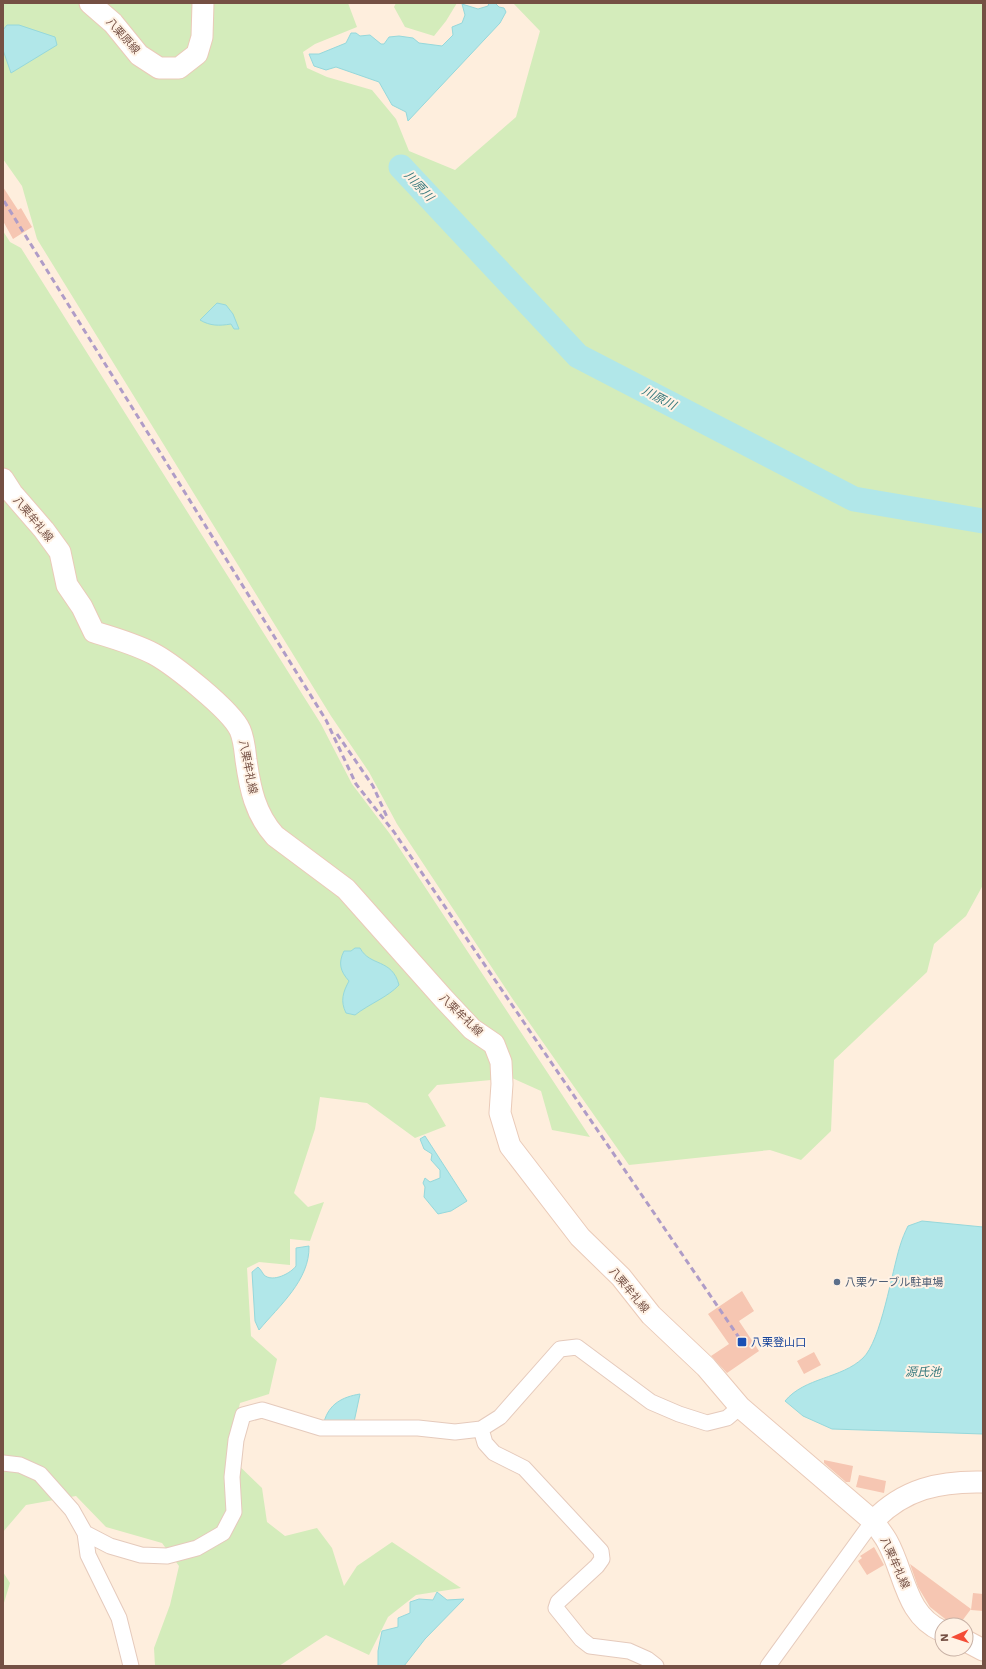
<svg xmlns="http://www.w3.org/2000/svg" width="986" height="1669" font-family="'Work Sans','Noto Sans JP',sans-serif">
<rect width="100%" height="100%" fill="#feeedd"/>
<path fill="#d4ecbb" d="M3,3H348L357,27L315,44L303,52L307,68L327,77L372,90L396,119L409,151L455,170L516,117L540,31L513,3H983V885L966,916L934,944L927,972L834,1060L831,1131L801,1160L770,1150L629,1165L514,1001L397,824L369,772L331,716L37,239L22,186L3,159Z
M396,3H457L446,21L434,36L405,27L394,7Z
M3,231L10,242L21,248L321,724L352,784L390,834L590,1137L552,1130L541,1091L512,1078L437,1085L428,1095L446,1126L415,1138L367,1103L320,1097L315,1129L294,1193L308,1207L324,1202L310,1241L290,1239V1265L259,1262L247,1268L251,1336L277,1359L269,1394L240,1403L228,1455L262,1488L267,1522L285,1536L317,1528L332,1548L344,1586L357,1566L392,1542L461,1588L416,1595L388,1617L369,1655L326,1635L279,1666H155L154,1648L170,1605L179,1566L162,1543L106,1527L76,1496L26,1505L3,1532Z
M3,1572L10,1583L3,1606Z"/>
<path fill="#b1e7e9" stroke="#96d8db" d="M489,3H495L499,7L504,8L506,12L500,23L408,121L406,112L392,105L379,82L336,67L326,70L314,66L309,54H319L346,43L351,33H356L360,36L370,35L381,44H384L389,37L399,36L413,38L419,43L442,46L453,35L452,27L462,23L465,15L462,4L478,9L488,6Z
M7,25H19L55,37L57,45L11,73L3,50V30Z
M217,303L226,305L233,314L239,329H234L231,324C219,326 210,326 200,320Z
M355,948H360C370,967 392,958 399,985C388,997 369,1004 355,1015L346,1013C340,1001 343,992 349,981C340,971 338,963 344,951H351Z
M425,1136L467,1201L451,1211L438,1214L424,1197L425,1187L423,1183L425,1178L430,1182L440,1178V1170L431,1160L432,1154L424,1149L420,1139Z
M922,1221L983,1227V1434L832,1429L803,1416L785,1401C805,1377 841,1379 863,1358C881,1341 892,1271 900,1246C902,1239 905,1232 908,1226Z
M309,1246C310,1280 279,1306 259,1330L255,1321L252,1272L258,1267C261,1270 262,1272 264,1275C273,1283 291,1273 296,1266V1248Z
M360,1394L354,1422H324C329,1404 342,1397 360,1394Z
M437,1592L447,1600L464,1599L425,1639L404,1666H378V1651L382,1631L398,1627V1618L410,1613V1602L419,1599L433,1600Z"/>
<g fill="none" stroke-linecap="round" stroke-linejoin="round">
<path stroke="#b1e7e9" stroke-width="25" d="M401,167L578,356L854,499L983,521"/>
</g>
<path fill="#f6c6b2" d="M3,187L18,210L21,208L32,227L13,239L3,221Z
M742,1291L754,1311L739,1321L759,1351L727,1373L711,1356L729,1344L708,1314Z
M814,1352L821,1365L804,1374L797,1361Z
M824,1460L853,1466L850,1482H846L824,1463Z
M859,1475L886,1481L884,1493L856,1487Z
M874,1547L884,1565L867,1575L858,1561L862,1558L860,1556Z
M910,1564L971,1609L959,1625L949,1622L930,1607L918,1587Z
M973,1593L983,1594V1611L971,1610Z"/>
<g fill="none" stroke-linecap="round" stroke-linejoin="round">
<defs>
<path id="street" d="M481,1429L485,1443L494,1453L524,1468L601,1551L602,1559L597,1566L558,1602L556,1608L581,1639L590,1646L629,1651L647,1659L656,1666
M3,1463L20,1465L40,1474L72,1510L85,1533L110,1546L141,1555L167,1556L197,1548L223,1533L234,1512L232,1477L236,1440L243,1415L262,1410L321,1428H418L455,1432L481,1429L500,1417L560,1349L577,1347L651,1402L679,1414L707,1423L727,1418L740,1407
M85,1533L88,1555L119,1618L131,1666
M768,1666L873,1521"/>
<path id="secondary" d="M90,3L113,23L139,55L159,68H179L197,54L202,37L203,3
M3,479L12,493L44,530L60,552L67,585L82,607L94,632C114,638 135,644 154,654C174,665 231,710 240,730C244,739 245,751 246,760C250,788 255,814 275,836L346,889L443,998L472,1029L494,1044L501,1062L502,1084L500,1113L510,1146L580,1237L621,1277L651,1315L706,1367L740,1407L873,1521C878,1528 883,1534 887,1541C905,1573 905,1615 942,1631
M873,1521C904,1489 939,1481 983,1482
M966,1641L983,1650"/>
</defs>
<use href="#street" stroke="#e5cabc" stroke-width="17"/>
<use href="#secondary" stroke="#eacab8" stroke-width="23"/>
<use href="#street" stroke="#fff" stroke-width="15"/>
<use href="#secondary" stroke="#fff" stroke-width="21"/>
<path stroke="#af9cc7" stroke-width="3" stroke-dasharray="6 4" stroke-linecap="butt" d="M4,201L326,720L356,784L394,832L742,1342
M337,734L373,786L387,817"/>
</g>
<circle fill="#5c6f8a" stroke="#fff2e5" stroke-width="1.5" cx="837" cy="1282" r="4"/>
<rect fill="#1a4fb4" stroke="#fff2e5" stroke-width="1.5" x="737" y="1337" width="10" height="10" rx="2"/>
<g text-anchor="middle" dominant-baseline="central" stroke-width="4" stroke-linejoin="round" paint-order="stroke">
<g font-size="11" fill="#755044" stroke="#fff2e5">
<text transform="translate(123 36) rotate(48)">八栗原線</text>
<text transform="translate(33 519) rotate(50)">八栗牟礼線</text>
<text transform="translate(248 767) rotate(79)">八栗牟礼線</text>
<text transform="translate(461 1015) rotate(44)">八栗牟礼線</text>
<text transform="translate(629 1290) rotate(50)">八栗牟礼線</text>
<text transform="translate(895 1563) rotate(66)">八栗牟礼線</text>
</g>
<g font-size="11" fill="#4e5e75" stroke="#fff2e5" text-anchor="start">
<text x="845" y="1282">八栗ケーブル駐車場</text>
</g>
<g font-size="11" fill="#164399" stroke="#fff2e5" text-anchor="start">
<text x="751" y="1342">八栗登山口</text>
</g>
<g font-size="12" font-style="italic" fill="#36797d" stroke="#fff2e5">
<text transform="translate(419 186) rotate(47)">川原川</text>
<text transform="translate(659 398) rotate(28)">川原川</text>
<text x="923" y="1372">源氏池</text>
</g>
</g>
<rect width="986" height="1669" fill="none" stroke="#755044" stroke-width="8"/>
<g transform="translate(954 1637) rotate(267)"><circle r="19" fill="#fff2e5" stroke="#c8b1a5"/>
<path d="M0-3L7 15L0 10L-7 15Z" fill="#f44c36"/>
<text y="-6" font-size="11" font-weight="bold" text-anchor="middle" fill="#755044">N</text>
</g>
</svg>
